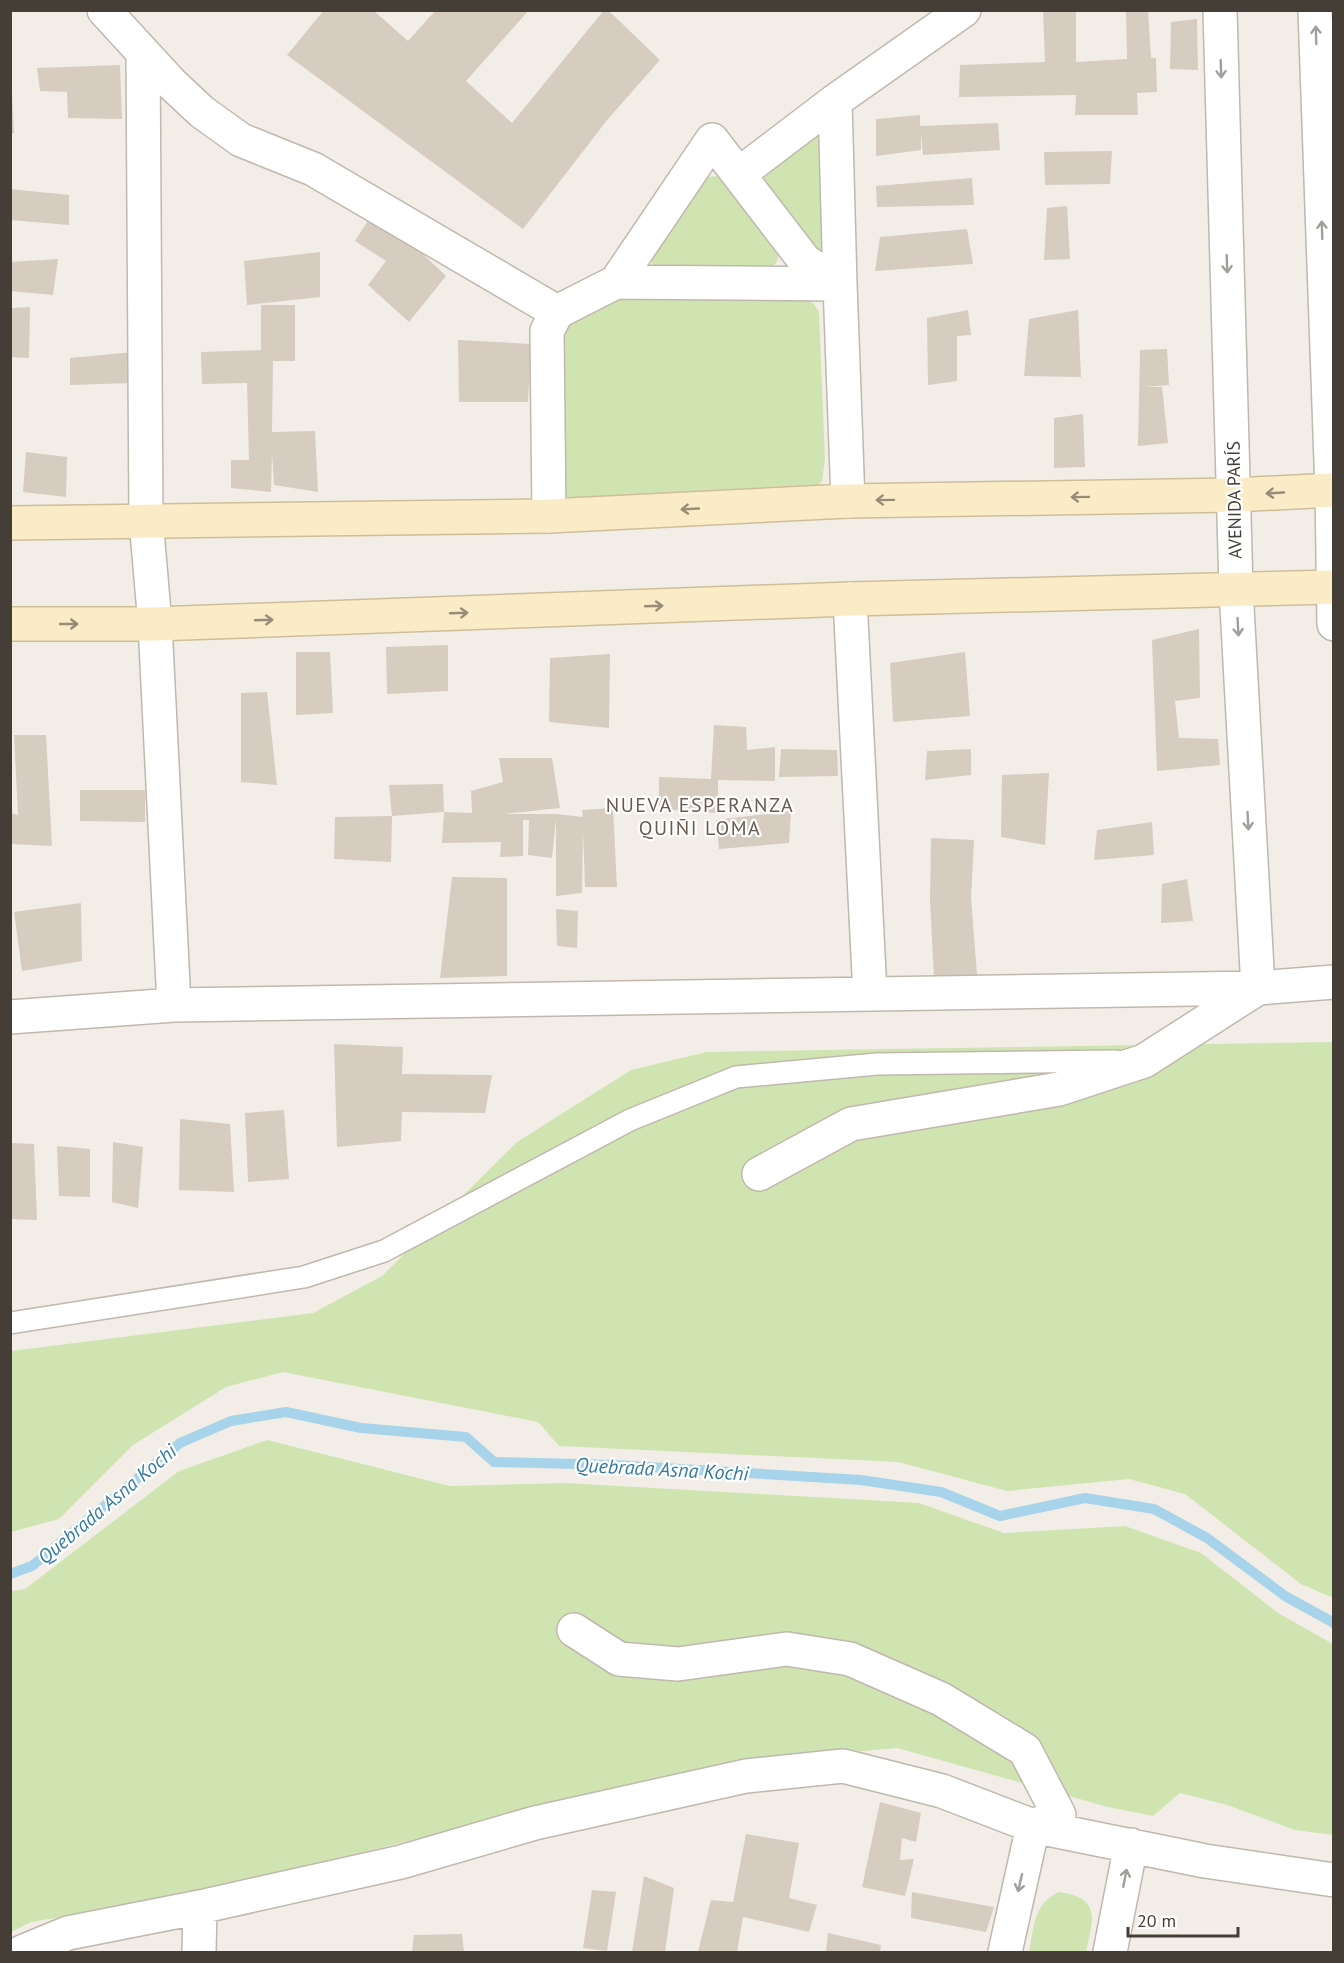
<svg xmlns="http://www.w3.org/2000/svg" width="1344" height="1963" font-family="'PT Sans',sans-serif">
<rect width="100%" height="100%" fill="#f2eee7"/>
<path fill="#d0e4b2" d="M814,132L824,133L830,246L821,256L764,180L765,174Z
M716,176L721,179L776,249C780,257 778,264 769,268L655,266L652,264L651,259L703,181L708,177Z
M604,298H804L814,304L819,312L825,460L822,481L813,491L574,502L567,497L562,488V332L572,318Z
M1333,1042V1598L1301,1584L1185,1494L1129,1479L1007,1491L898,1462L559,1446L538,1422L283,1372L226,1387L133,1445L59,1519L11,1532V1351L313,1313L382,1276L517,1142L631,1070L707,1052Z
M267,1440L450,1486L566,1483L919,1503L1004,1533L1125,1526L1201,1553L1278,1613L1333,1644V1835L1295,1830L1227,1805L1180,1793L1153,1816L1108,1807L897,1748L719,1764L177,1898L31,1922L11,1932V1591L25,1589L179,1471Z
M1059,1892C1102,1898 1093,1919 1086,1952H1029C1034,1928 1033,1903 1059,1892Z"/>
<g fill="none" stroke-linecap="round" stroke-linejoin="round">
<path stroke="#a7d3eb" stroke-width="10" d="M10,1574L32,1566L180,1443L231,1421L286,1412L361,1428L466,1437L494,1462L615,1465L861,1480L941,1492L1000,1516L1085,1498L1154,1509L1207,1538L1285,1596L1334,1623"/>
</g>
<path fill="#d6ccc0" d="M324,10H373L408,41L436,10H529L466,81L512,123L604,10H608L660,60L608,119L523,229L287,55Z
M1043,10H1076V62L1127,59L1126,10H1148L1151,58H1156L1157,92L1137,93L1138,115H1075L1076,95L959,97L960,65L1045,62Z
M1197,19L1198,70L1170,69L1171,22Z
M120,65L122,119L68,118L67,92L40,91L37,68Z
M10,94H12L14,133H10Z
M920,115V126L998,123L1000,150L923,155L921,132V150L876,156V119Z
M1112,151L1110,184L1045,185L1044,152Z
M972,178L974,205L877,207L876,186Z
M10,189L69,195V225L10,220Z
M1067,206L1070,259L1044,260L1047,208Z
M373,213L409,241L446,276L409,322L368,285L386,261L355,241Z
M967,229L973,264L875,271L880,237Z
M320,252V297L247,305L244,261Z
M58,259L53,295L10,291V262Z
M261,305H295V361H273L272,432L315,431L318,492L274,485L272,452L271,492L231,488V460H249L247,383L202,384L201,352L261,350Z
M30,307L29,358L10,357V308Z
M968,310L971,335L957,336V381L928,385L927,318Z
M1078,310L1081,377L1024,376L1029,319Z
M458,340L531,344L528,402H459Z
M1167,349L1169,385L1145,387H1162L1168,443L1138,446L1140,350Z
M134,352L132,383L70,385V358Z
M1083,414L1085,467L1054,468V418Z
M26,452L67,457L66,497L23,492Z
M1199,629L1200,698L1175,701L1179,738L1218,739L1220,765L1157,771L1152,640Z
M448,645V691L387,694L386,647Z
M296,652H330L333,713L296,715Z
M965,652L970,716L893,722L890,663Z
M610,654L609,728L549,722L550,658Z
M267,692L277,785L241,782V693Z
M714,725L746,727L747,750L775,747V781L718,780V813L659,809V777L711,779Z
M14,735H46L52,846L10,844V813L18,815Z
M781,749L837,750L838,776L779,777Z
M971,749V775L925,780L927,751Z
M499,758H552L560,808L504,814H556L583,817L582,810L613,808L617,887H585L583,831L582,893L556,896V819L552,858L528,855L529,820H523V856L500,857L501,842L442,843L444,812L472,813L471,791L503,782Z
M1049,773L1045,845L1001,837L1002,775Z
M443,784L444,812L392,816L389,785Z
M80,790H145V822L80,821Z
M791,811L789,843L719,849L716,820Z
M392,816L391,862L334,859L335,817Z
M1152,822L1154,855L1094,860L1097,830Z
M931,838L974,840L971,898L977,975L934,979L930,900Z
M452,877L507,878V976L440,978Z
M1187,879L1193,921L1161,923L1162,884Z
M81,903L82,961L22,971L14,912Z
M556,909L578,911L577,948L557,946Z
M334,1044L403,1047L402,1074L492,1075L485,1113L402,1112L401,1141L337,1147Z
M284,1110L289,1179L248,1182L245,1113Z
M180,1119L230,1124L234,1192L179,1190Z
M113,1142L143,1147L138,1208L112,1202Z
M10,1143L34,1144L37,1220L10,1219Z
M57,1146L90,1149V1197L59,1196Z
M880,1802L921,1813L916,1842L902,1838L900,1860L914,1859L905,1896L862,1887Z
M746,1834L799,1843L789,1898L817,1905L809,1932L743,1917L737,1952H698L711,1900L733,1902Z
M644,1876L674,1888L665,1952H632Z
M592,1890L616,1892L607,1951L583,1948Z
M912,1892L994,1907L986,1932L911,1918Z
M828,1933L881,1945L880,1952H826Z
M462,1934L464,1952H412L414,1935Z"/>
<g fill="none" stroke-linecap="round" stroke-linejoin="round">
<defs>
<path id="lane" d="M10,1323L304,1277L384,1251L630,1120L736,1077L877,1064L1116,1061"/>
<path id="street" d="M104,10L171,83L202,112L241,140L313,169L557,312L616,282L712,140L805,261L840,284
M1315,10L1332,490L1334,624
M143,53L146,520L155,624L174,1005
M835,101L840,284L848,501
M739,174L835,101L964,10
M616,282L840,284
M549,516L547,331L557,312
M850,599L870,994
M10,1017L174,1005L1258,988L1334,982
M759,1174L851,1124L1059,1089L1144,1061L1258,988L1236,589L1220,10
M574,1630L619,1659L678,1664L787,1649L850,1659L941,1699L1025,1750L1059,1815L1033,1826L1005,1952
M22,1952L68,1933L200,1907L401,1862L535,1823L746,1776L843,1766L942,1791L1033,1826L1205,1861L1334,1880
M199,1952L200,1907
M1110,1952L1131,1845"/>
<path id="secondary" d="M10,523L549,516L848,501L1234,495L1334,490
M10,624H155L850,599L1334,587"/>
</defs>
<use href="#lane" stroke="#c0b8ad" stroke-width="24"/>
<use href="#street" stroke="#c0b8ad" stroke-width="36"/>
<use href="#secondary" stroke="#cfbe99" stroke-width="36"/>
<use href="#lane" stroke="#fff" stroke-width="21"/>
<use href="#street" stroke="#fff" stroke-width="33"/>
<use href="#secondary" stroke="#fbecc8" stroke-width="33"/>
</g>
<defs><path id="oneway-shaft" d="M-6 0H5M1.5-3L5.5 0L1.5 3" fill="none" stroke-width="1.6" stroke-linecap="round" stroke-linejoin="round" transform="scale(1.5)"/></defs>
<g stroke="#a29e9a">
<use href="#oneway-shaft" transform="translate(1316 35) rotate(-92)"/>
<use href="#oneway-shaft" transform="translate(1221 69) rotate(88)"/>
<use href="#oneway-shaft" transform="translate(1322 230) rotate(-92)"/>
<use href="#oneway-shaft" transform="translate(1227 264) rotate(88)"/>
<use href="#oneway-shaft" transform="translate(1238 627) rotate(87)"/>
<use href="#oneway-shaft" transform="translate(1248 821) rotate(87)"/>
<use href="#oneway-shaft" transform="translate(1125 1878) rotate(-79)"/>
<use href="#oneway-shaft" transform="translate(1020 1883) rotate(103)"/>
</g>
<g stroke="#978c78">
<use href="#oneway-shaft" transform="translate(1275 493) rotate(177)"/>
<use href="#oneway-shaft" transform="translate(1080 497) rotate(179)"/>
<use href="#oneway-shaft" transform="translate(885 500) rotate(179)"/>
<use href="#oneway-shaft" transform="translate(690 509) rotate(177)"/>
<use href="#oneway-shaft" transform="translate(654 606) rotate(-2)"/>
<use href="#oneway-shaft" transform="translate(459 613) rotate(-2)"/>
<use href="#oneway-shaft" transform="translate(264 620) rotate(-2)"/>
<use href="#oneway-shaft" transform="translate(69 624)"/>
</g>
<g text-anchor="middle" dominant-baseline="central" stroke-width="4.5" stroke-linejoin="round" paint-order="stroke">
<g font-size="18" fill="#453e36" stroke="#fff">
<text transform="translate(1234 500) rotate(-91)">AVENIDA PARÍS</text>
</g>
<g font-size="20" letter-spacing="1.5" fill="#675c4e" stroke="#fff">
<text x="700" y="805">NUEVA ESPERANZA<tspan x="700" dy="23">QUIÑI LOMA</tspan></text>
</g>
<g font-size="20" font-style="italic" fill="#357aa1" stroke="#fff">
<text transform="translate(662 1469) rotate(3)">Quebrada Asna Kochi</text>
<text transform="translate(107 1504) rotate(-40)">Quebrada Asna Kochi</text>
</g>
</g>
<rect width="1344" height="1963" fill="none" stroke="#453e36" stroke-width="24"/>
<path d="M1128 1927v9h110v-9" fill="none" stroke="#453e36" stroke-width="3"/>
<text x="1137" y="1927" font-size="18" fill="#453e36" stroke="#ffffff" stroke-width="4.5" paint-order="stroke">20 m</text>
</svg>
